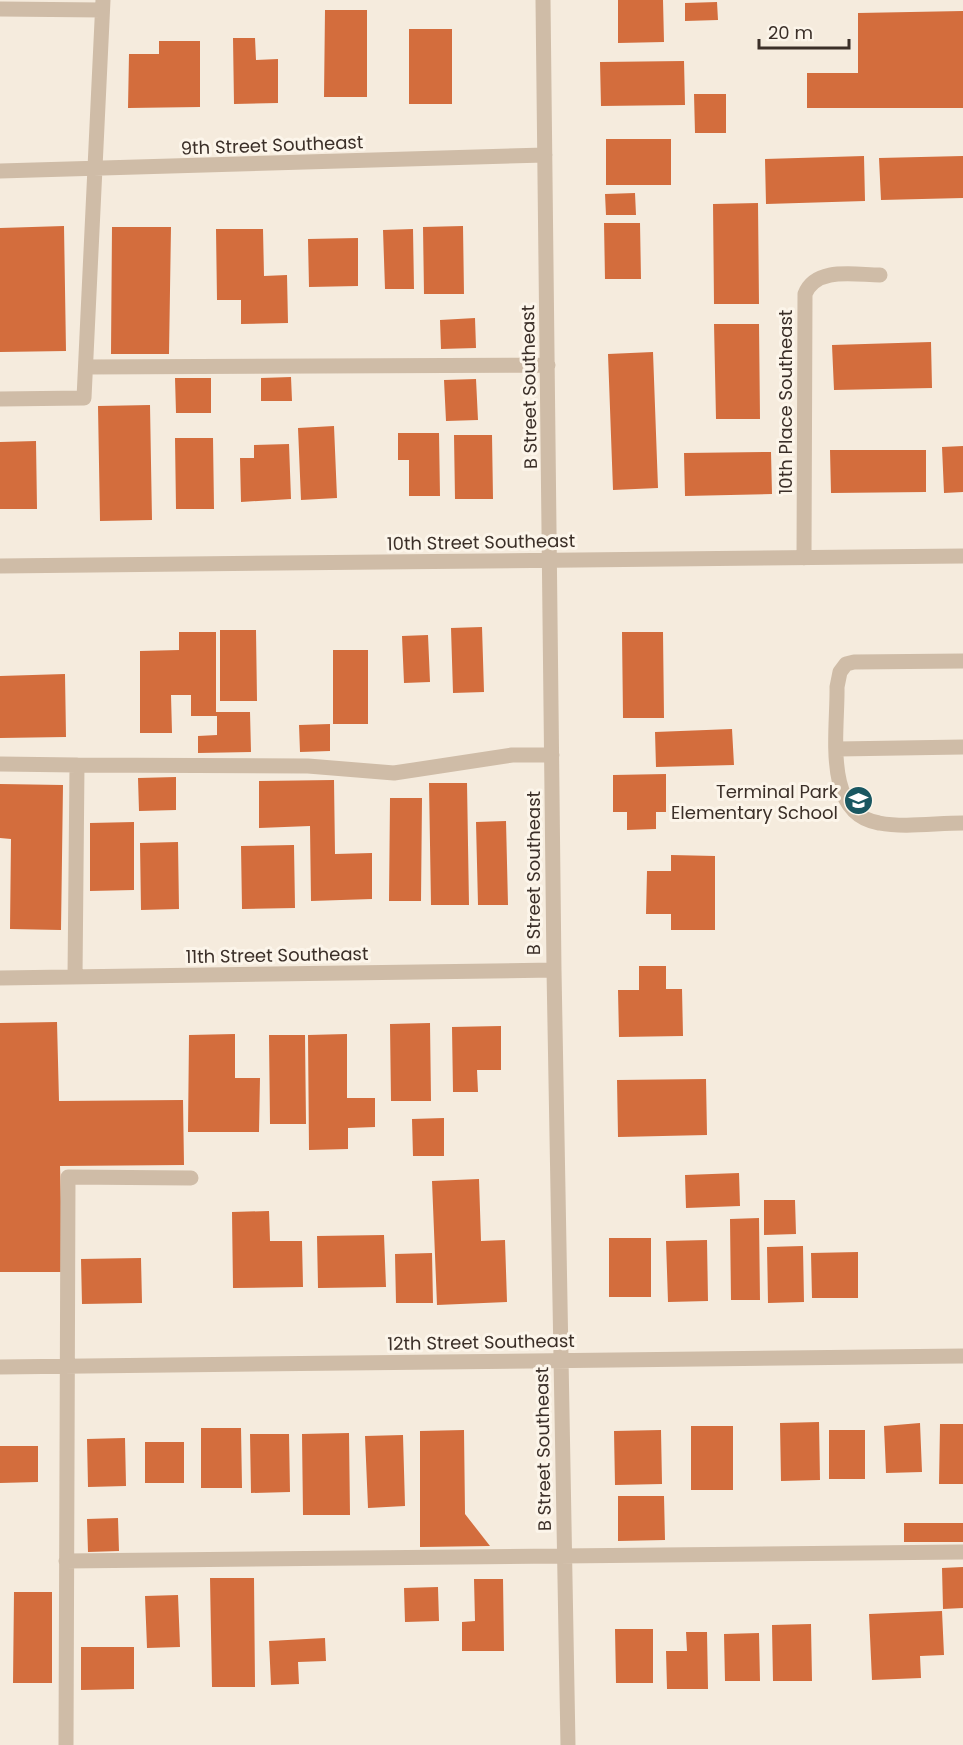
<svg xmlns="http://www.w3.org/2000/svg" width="963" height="1745" font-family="Poppins,sans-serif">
<rect width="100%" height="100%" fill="#f5ebdd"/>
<path fill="#d36d3d" d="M618,0H663L664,42L618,43Z
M717,2L718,20L685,21V3Z
M325,10H367V97H324Z
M963,11V108H807V73H858V13Z
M409,29H452V104H409Z
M233,38H255L256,60L278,59V103L234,104Z
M159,41H200V107L128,108L129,54H159Z
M684,61L685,105L601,106L600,62Z
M694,94H726V133H695Z
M606,139H671V185H606Z
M864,156L865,201L766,204L765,159Z
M963,156V198L881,200L879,158Z
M635,193L636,215H606L605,194Z
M758,203L759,304H714L713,204Z
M604,223H640L641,279H605Z
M64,226L66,351L0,352V228Z
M463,226L464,294H424L423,227Z
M112,227H171L169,354H111Z
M216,229H263L264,276L287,275L288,323L241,324V300H217Z
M413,229L414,289H385L383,230Z
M358,238V286L309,287L308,239Z
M475,318L476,348L441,349L440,320Z
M714,324H759L760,419H716Z
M931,342L932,388L834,390L832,345Z
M653,352L658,488L613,490L608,354Z
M291,377L292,401H261V378Z
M175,378H211V413H176Z
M476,379L478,420L446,421L444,380Z
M150,405L152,520L100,521L98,406Z
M334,426L337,498L301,500L298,428Z
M398,433H439L440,496H409V460H398Z
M454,435H492L493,499H455Z
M175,438H213L214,509H176Z
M36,441L37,509H0V442Z
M289,444L291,499L241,502L240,458H254V445Z
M963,446V492L944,493L942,447Z
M830,450H926V492L831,493Z
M771,452L772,494L685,496L684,453Z
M482,627L484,692L453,693L451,628Z
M220,630H256L257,701H220Z
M179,632H216V712H250L251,752L198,753V736L217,735V716H191V695H171L172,733H140V651L179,650Z
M622,632H663L664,718H623Z
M428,635L430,682L404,683L402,636Z
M333,650H368V724H333Z
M65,674L66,737L0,738V676Z
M330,724V751L300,752L299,725Z
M732,729L734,765L656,767L655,732Z
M666,774V812H656V829L627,830V812H613V775Z
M176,777V810L139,811L138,778Z
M334,780L335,854L372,853V899L311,901L310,826L259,828V781Z
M429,783H467L469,905H431Z
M0,784L63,785L61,930L10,929L11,839L0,838Z
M390,798H422L421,901H389Z
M506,821L508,905H478L476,822Z
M134,822V890L90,891V823Z
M178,842L179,909L141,910L140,843Z
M294,845L295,908L242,909L241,846Z
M671,855L715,856V930H671V914H646L647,871H671Z
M639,966H666V989H682L683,1036L619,1037L618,990H639Z
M57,1022L59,1101L183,1100L184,1165L60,1166L63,1272H0V1023Z
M430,1023L431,1101H391L390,1024Z
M501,1026V1070H477L478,1092H453L452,1027Z
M235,1034V1078H260L259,1132H188L189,1035Z
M347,1034V1098H375V1127L348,1128V1149L309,1150L308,1035Z
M269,1035H305L306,1124H270Z
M706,1079L707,1135L618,1137L617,1080Z
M444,1118V1156H413L412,1119Z
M739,1173L740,1206L686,1208L685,1175Z
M479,1179L481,1241L505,1240L507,1302L437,1305L432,1181Z
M764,1200H795L796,1234L764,1235Z
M269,1211L270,1241H302L303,1287L233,1288L232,1212Z
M759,1218L760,1300H731L730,1219Z
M384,1235L386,1287L318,1288L317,1236Z
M609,1238H651V1297H609Z
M707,1240L708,1301L668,1302L666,1241Z
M803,1246L804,1302L768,1303L767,1247Z
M858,1252V1298H812L811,1253Z
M432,1253L433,1303H396L395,1254Z
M141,1258L142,1303L82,1304L81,1259Z
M819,1422L820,1480L781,1481L780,1423Z
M920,1423L922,1472L886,1473L884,1426Z
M940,1424H963V1484H939Z
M691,1426H733V1490H691Z
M201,1428H241L242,1488H201Z
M464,1430L465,1514L490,1546L420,1547V1431Z
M661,1430L662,1484L615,1485L614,1431Z
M829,1430H865V1479H829Z
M349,1433L350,1515H303L302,1434Z
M250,1434H289L290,1492L251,1493Z
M403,1435L405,1506L368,1508L365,1436Z
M125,1438L126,1486L88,1487L87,1439Z
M145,1442H184V1483H145Z
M0,1446H38V1482L0,1483Z
M618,1496H664L665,1540L618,1541Z
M118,1518L119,1551L88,1552L87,1519Z
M904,1523H963V1542H904Z
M963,1567V1608L943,1609L942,1568Z
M210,1578H254L255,1687H212Z
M474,1579H503L504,1651H462V1622L475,1621Z
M438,1587L439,1621L405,1622L404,1588Z
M14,1592H52V1683H13Z
M178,1595L180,1647L147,1648L145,1596Z
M942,1611L944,1655L920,1656L921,1678L872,1680L869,1614Z
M811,1624L812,1681H773L772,1625Z
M615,1629H653V1683H616Z
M686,1632H707L708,1689H667L666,1651H687Z
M759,1633L760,1681H725L724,1634Z
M325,1638L326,1661L298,1662L299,1684L271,1685L269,1641Z
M81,1647H134V1689L81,1690Z"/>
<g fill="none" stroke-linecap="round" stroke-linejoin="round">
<path stroke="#cfbca7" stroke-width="15" d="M543,0L554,970L568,1745
M0,9L102,10
M0,171L545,155
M86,367L548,365
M0,399L84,398L103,0
M804,558L805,294C816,266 856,275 880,275
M0,566L963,556
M963,661L854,662L846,664L840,672L837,687C838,730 822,814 879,823C905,828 936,823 963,823
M838,749L963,747
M0,764L77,765L75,977
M77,765L308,766L394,773L512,755H552
M0,978L554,970
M0,1367L963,1356
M66,1561L963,1552
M66,1745L68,1177L191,1178"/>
</g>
<defs>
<symbol id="school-disc" viewBox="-11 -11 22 22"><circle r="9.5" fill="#195761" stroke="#fcf5ea"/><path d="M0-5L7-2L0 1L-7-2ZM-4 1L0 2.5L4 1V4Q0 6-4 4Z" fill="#fff"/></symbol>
</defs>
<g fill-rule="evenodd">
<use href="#school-disc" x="842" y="784" width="33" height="33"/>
</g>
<g text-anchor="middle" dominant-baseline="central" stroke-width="6" stroke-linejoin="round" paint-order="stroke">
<g font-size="18" fill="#3b2f28" stroke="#fcf5ea">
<text transform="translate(272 145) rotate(-2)">9th Street Southeast</text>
<text transform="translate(529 387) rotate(-91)">B Street Southeast</text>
<text transform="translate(785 402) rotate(-90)">10th Place Southeast</text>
<text transform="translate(481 542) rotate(-1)">10th Street Southeast</text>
<text transform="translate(533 873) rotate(-90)">B Street Southeast</text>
<text transform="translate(277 955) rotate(-1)">11th Street Southeast</text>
<text transform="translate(481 1342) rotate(-1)">12th Street Southeast</text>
<text transform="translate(543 1449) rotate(-91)">B Street Southeast</text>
</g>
<g font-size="18" fill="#3b2f28" stroke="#fcf5ea" text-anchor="end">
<text x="838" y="791">Terminal Park<tspan x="838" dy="21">Elementary School</tspan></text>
</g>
</g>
<path d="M759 39v9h90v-9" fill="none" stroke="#3b2f28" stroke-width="3"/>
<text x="768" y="39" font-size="18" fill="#3b2f28" stroke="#fcf5ea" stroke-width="4.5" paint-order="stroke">20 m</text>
</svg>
